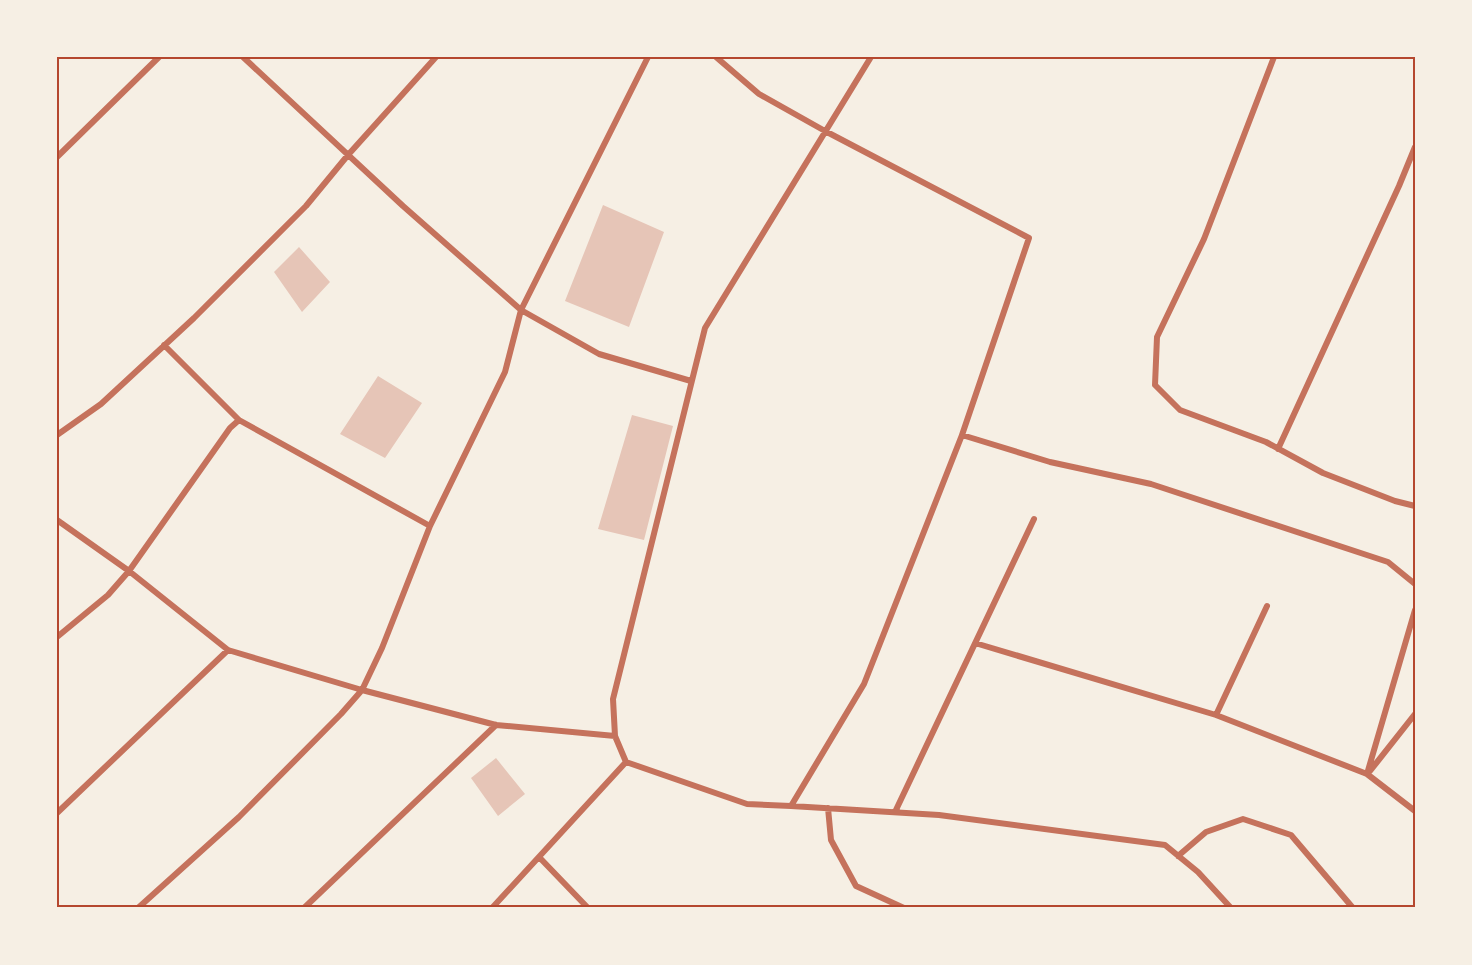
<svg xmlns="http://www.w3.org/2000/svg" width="1472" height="965" font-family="'Open Sans',sans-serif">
<rect width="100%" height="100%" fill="#f6efe4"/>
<path fill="#e6c5b7" d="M603,205L664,232L629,327L565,301Z
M299,247L330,282L302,312L274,272Z
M378,376L422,403L385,458L340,434Z
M632,415L673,426L644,540L598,529Z
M496,758L525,794L498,816L471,778Z"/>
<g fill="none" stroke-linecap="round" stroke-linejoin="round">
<path stroke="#c5725c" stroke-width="6" d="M243,57L403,206L521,310L599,354L691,381
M1274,57L1204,239L1157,337L1155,385L1180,410L1266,442L1323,473L1395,501L1415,506
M57,157L159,57
M164,345L239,420L430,526
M57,435L101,404L194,318L306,206L348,155L436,57
M962,435L1050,462L1151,484L1388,562L1415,584
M1278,449L1399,186L1415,147
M57,520L129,571L228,650L362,690L496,725L615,736
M57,637L108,595L129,571L230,428L239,420
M975,643L1216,715L1367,774L1415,811
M1216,715L1267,606
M626,762L747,804L791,806L864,684L962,435L1029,238L825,131L759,94L716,57
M1370,771L1415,714
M1367,774L1415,610
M791,806L939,815L1165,845L1198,872L1231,908
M828,808L831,840L856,886L904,908
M895,812L1034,519
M57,813L228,650
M1178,856L1206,832L1243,819L1291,835L1353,908
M539,857L588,908
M138,908L239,817L341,714L362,690L382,648L430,526L505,372L521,310L648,57
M304,908L496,725
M492,908L626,762L615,736L613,699L705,328L871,57"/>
</g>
<rect width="1472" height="965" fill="none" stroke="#f6efe4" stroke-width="117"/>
<rect x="58" y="58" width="1356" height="848" fill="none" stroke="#b5482f" stroke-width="2"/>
</svg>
